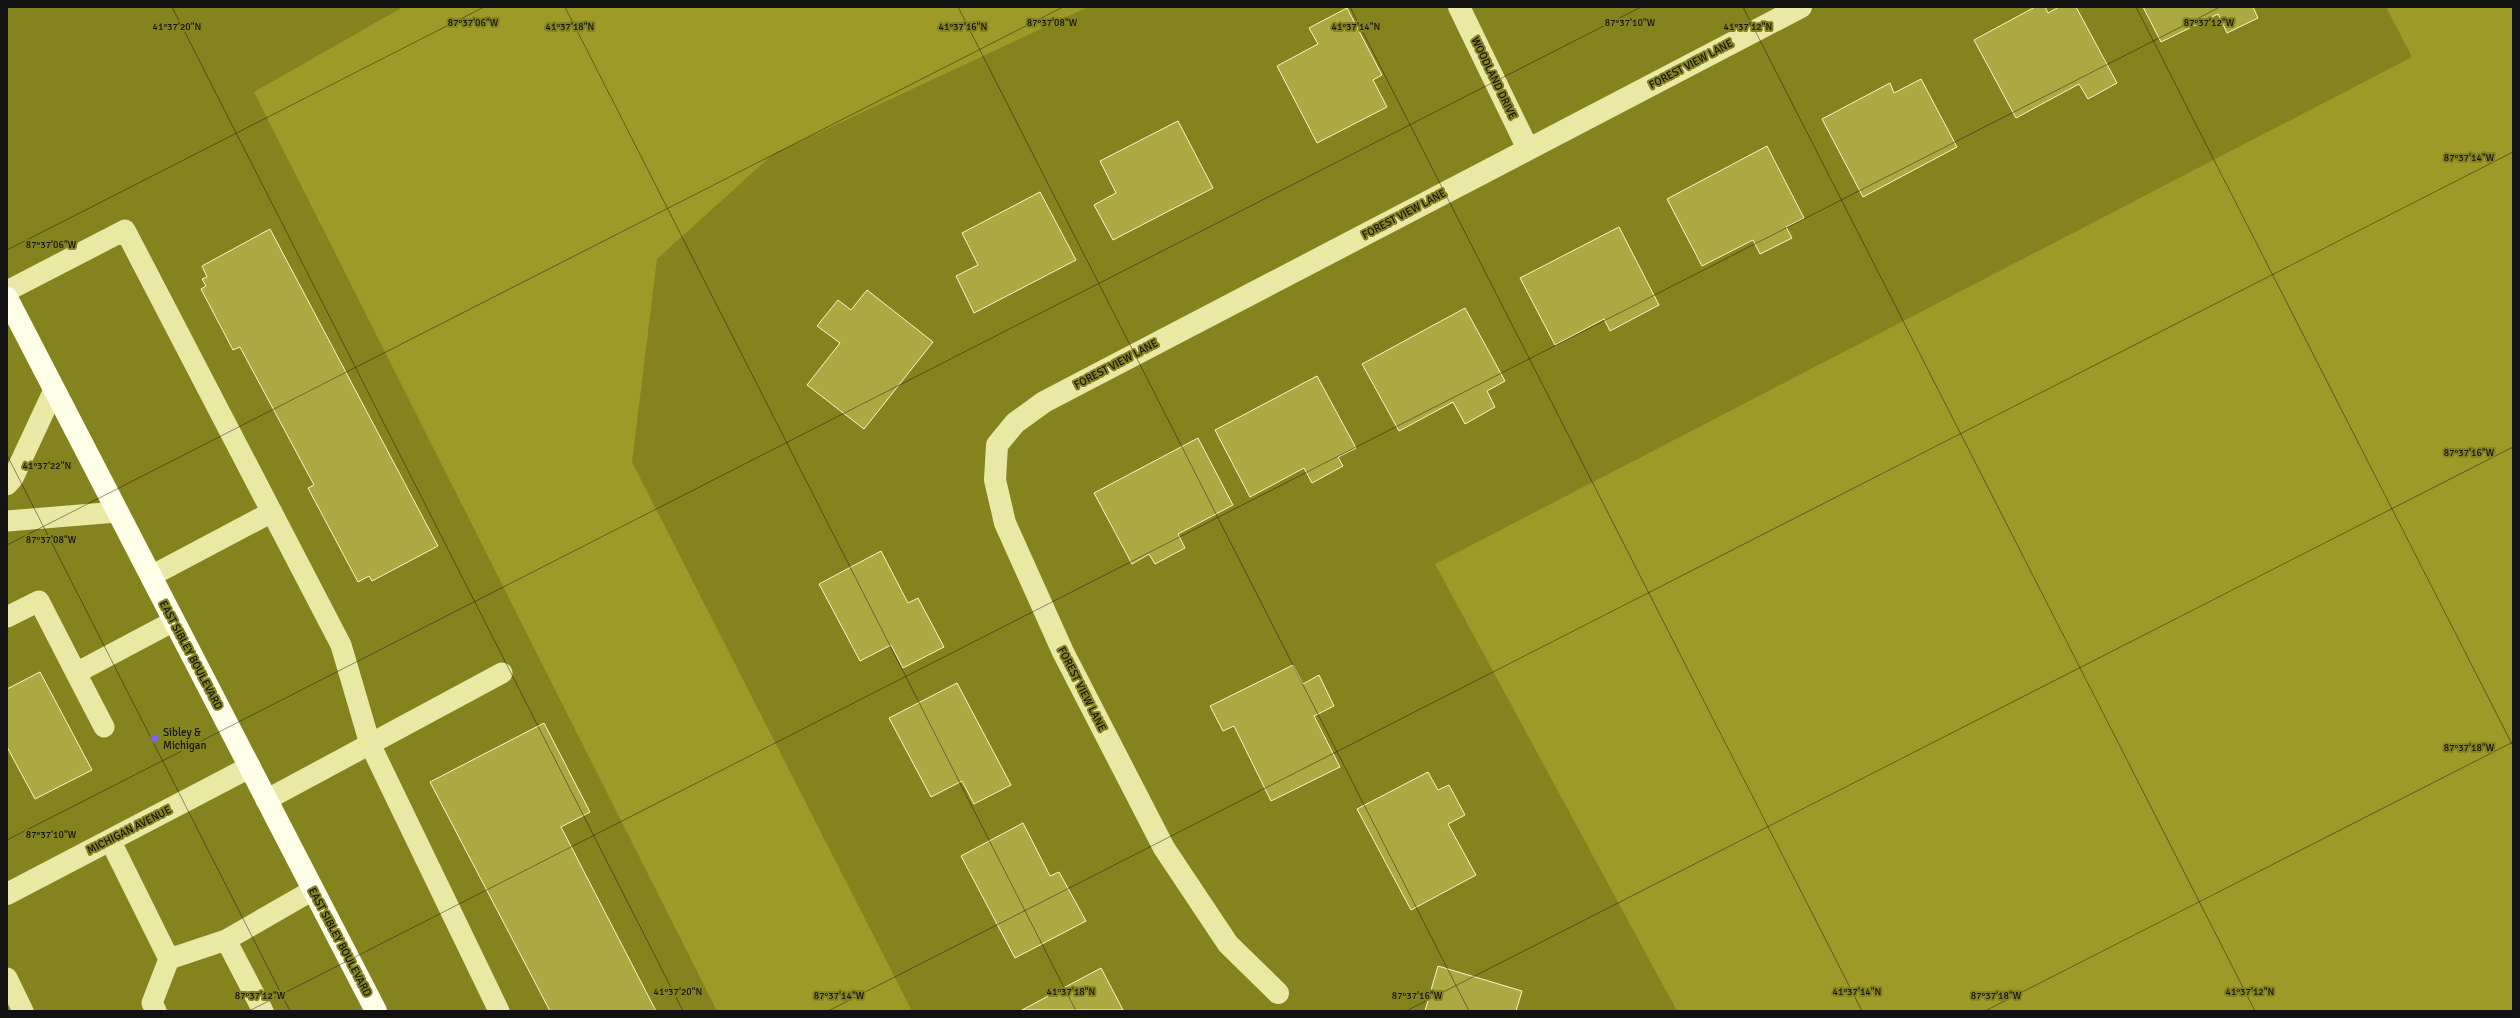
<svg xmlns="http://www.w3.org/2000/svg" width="2520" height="1018" font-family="Signika,sans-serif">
<rect width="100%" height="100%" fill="#85831e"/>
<path fill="#9d9a27" d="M403,7H1088L773,154L657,259L632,462L912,1011H717L254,92Z
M2386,7H2513V1011H1677L1435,564L2412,57Z"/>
<path fill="#aca942" stroke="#f8f6ca" d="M2035,7H2045L2048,13L2059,7H2076L2117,83L2088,99L2079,84L2016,118L1974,40Z
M2143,7H2253L2258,18L2227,33L2218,14L2161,42Z
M1347,8L1382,75L1373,80L1387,107L1317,143L1277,66L1318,44L1309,28Z
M1921,79L1957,147L1863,197L1822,119L1890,83L1894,93Z
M1178,121L1213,188L1113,240L1094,205L1116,193L1100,161Z
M1767,146L1804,218L1786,227L1792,238L1760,254L1753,240L1702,266L1667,199Z
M1040,192L1076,260L974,313L956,276L978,265L962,233Z
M1619,227L1659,305L1610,331L1604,319L1555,345L1520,278Z
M270,229L438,546L372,581L369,576L358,582L308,488L314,485L240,347L233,350L201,289L206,286L202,279L207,277L202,266Z
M867,290L933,342L864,429L807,385L840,343L817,326L838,300L851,310Z
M1465,308L1505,381L1487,391L1495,407L1465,424L1453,402L1399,431L1362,364Z
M1317,376L1356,448L1338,457L1343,466L1312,483L1304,468L1250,497L1215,430Z
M1198,438L1233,505L1178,534L1185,548L1155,564L1149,554L1132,564L1094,493Z
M881,551L908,603L918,598L944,647L903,668L891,645L860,661L819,584Z
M1293,665L1303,684L1319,675L1334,706L1314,716L1340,767L1271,801L1234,726L1223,731L1210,706Z
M40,672L92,770L35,799L7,747V689Z
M957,683L1011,785L974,804L962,781L931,797L889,718Z
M544,723L590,812L561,827L656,1011H550L430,782Z
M1428,772L1438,790L1449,785L1465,815L1448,824L1476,875L1411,910L1357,809Z
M1023,823L1050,876L1059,872L1086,921L1015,958L961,856Z
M1438,966L1522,991L1516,1011H1425Z
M1101,968L1123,1010H1022Z"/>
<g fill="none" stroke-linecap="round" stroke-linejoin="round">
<path stroke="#eae8a5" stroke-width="21" d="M7,291L125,230L341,645L370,744L499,1011
M7,485L13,478L54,390
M7,521L117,512
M151,576L272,512
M7,617L39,601L76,673L174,621
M76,673L104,727
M266,800L502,673
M110,840L169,959L152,1003L156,1011
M226,940L263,1011
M169,959L226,940L313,890
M7,978L23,1011"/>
<path stroke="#eae8a5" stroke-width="22" d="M1459,7L1528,149
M7,894L250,767
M1278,993L1228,944L1164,848L1063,652L1005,523L995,480L997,445L1015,423L1044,402L1801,7"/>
<path stroke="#fefee9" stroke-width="22" d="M7,298L376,1011"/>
</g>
<path fill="none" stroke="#111" stroke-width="1" stroke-opacity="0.45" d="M172,7L683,1011M565,7L1076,1011M958,7L1469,1011M1350,7L1862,1011M1743,7L2255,1011M2136,7L2513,746M7,250L484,7M7,455L290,1011M7,545L1063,7M7,840L1641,7M249,1011L2220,7M828,1011L2513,152M1406,1011L2513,447M1985,1011L2513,742"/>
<rect fill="#7764f9" stroke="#85831e" stroke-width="1.5" x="151" y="734" width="8" height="8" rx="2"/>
<g text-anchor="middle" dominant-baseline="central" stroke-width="4" stroke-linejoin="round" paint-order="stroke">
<g font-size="11" fill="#111" stroke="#85831e">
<text transform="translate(1691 64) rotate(-28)">FOREST VIEW LANE</text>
<text transform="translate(1494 78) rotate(64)">WOODLAND DRIVE</text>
<text transform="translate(1404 214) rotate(-28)">FOREST VIEW LANE</text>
<text transform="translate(1116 364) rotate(-28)">FOREST VIEW LANE</text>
<text transform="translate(191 655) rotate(62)">EAST SIBLEY BOULEVARD</text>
<text transform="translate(1082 689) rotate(63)">FOREST VIEW LANE</text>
<text transform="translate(129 830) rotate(-27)">MICHIGAN AVENUE</text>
<text transform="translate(340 942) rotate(62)">EAST SIBLEY BOULEVARD</text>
</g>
<g font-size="11" fill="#111" stroke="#85831e" text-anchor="start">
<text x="163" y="732">Sibley &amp;<tspan x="163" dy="13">Michigan</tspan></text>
</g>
</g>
<g font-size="10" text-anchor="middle" fill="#111" stroke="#85831e" stroke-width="4" stroke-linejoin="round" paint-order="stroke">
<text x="473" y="26">87°37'06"W</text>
<text x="1052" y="26">87°37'08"W</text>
<text x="1630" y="26">87°37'10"W</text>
<text x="2209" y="26">87°37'12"W</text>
<text x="177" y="30">41°37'20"N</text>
<text x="570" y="30">41°37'18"N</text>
<text x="963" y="30">41°37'16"N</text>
<text x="1356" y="30">41°37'14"N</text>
<text x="1748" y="30">41°37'12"N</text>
<text x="2469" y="161">87°37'14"W</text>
<text x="51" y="248">87°37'06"W</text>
<text x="2469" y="456">87°37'16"W</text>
<text x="47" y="469">41°37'22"N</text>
<text x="51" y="543">87°37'08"W</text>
<text x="2469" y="751">87°37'18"W</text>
<text x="51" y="838">87°37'10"W</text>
<text x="678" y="995">41°37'20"N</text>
<text x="1071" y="995">41°37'18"N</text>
<text x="1857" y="995">41°37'14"N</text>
<text x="2250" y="995">41°37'12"N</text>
<text x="260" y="999">87°37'12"W</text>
<text x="839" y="999">87°37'14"W</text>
<text x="1417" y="999">87°37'16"W</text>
<text x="1996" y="999">87°37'18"W</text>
</g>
<rect width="2520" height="1018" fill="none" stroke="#111111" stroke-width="16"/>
</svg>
